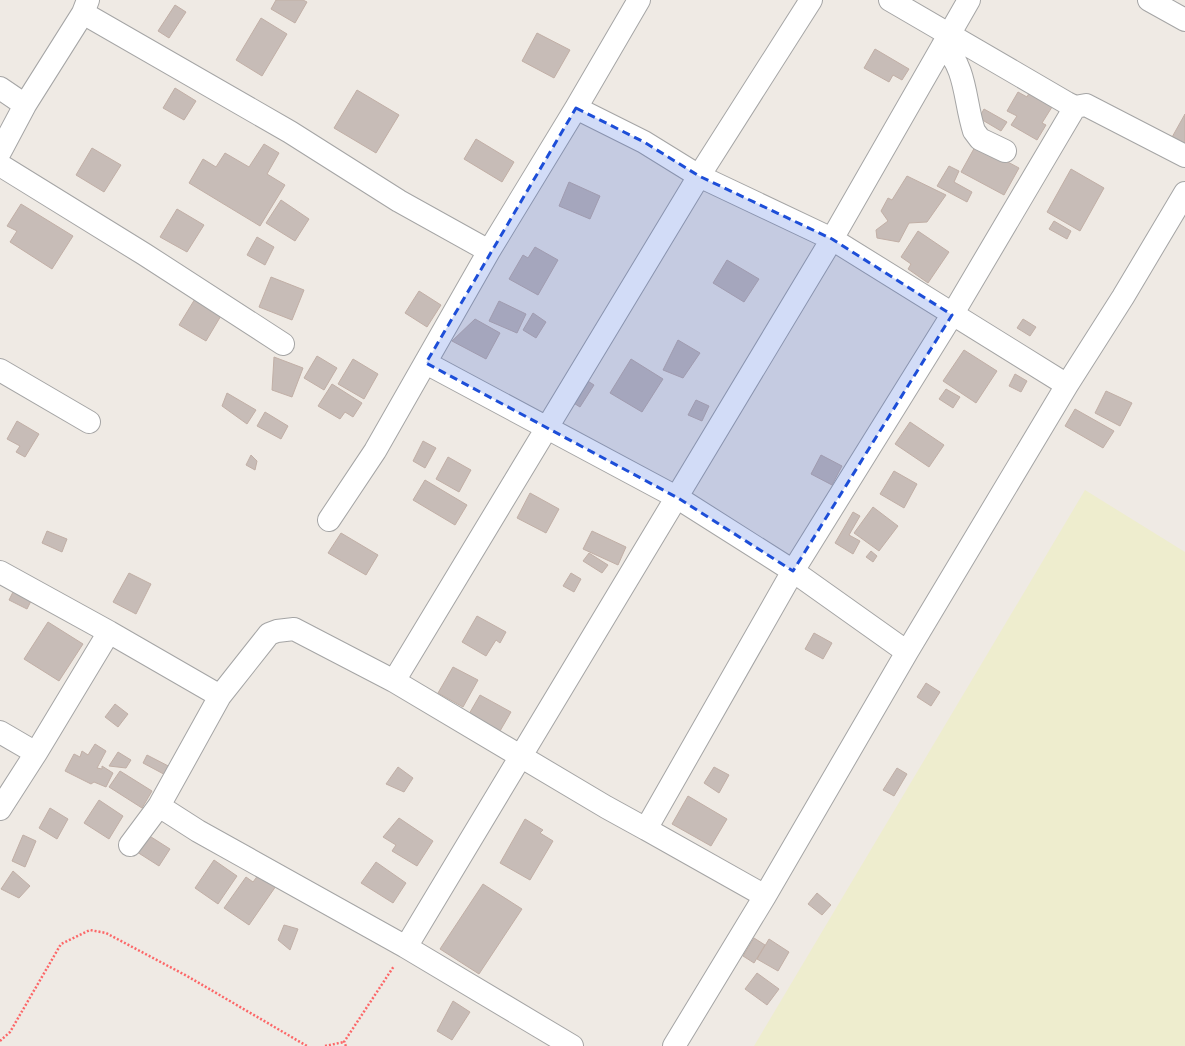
<svg xmlns="http://www.w3.org/2000/svg" width="1185" height="1046" font-family="Figtree,sans-serif">
<rect width="100%" height="100%" fill="#efeae4"/>
<path fill="#eeedce" d="M1085,490L1185,552V1046H754Z"/>
<path fill="#c7bcb7" stroke="#c1afa6" d="M276,0H303L307,2L295,23L271,9Z
M175,5L186,12L169,38L158,31Z
M261,18L287,34L262,76L236,60Z
M537,33L570,50L554,78L522,61Z
M875,49L909,69L902,80L893,75L889,82L864,68Z
M175,88L196,101L184,120L163,108Z
M357,90L399,115L376,153L334,128Z
M1018,92L1027,97L1029,93L1052,107L1042,123L1046,125L1037,140L1011,125L1017,116L1007,111Z
M984,109L1007,122L1001,131L979,118Z
M1185,114V147L1171,139Z
M476,139L514,162L502,182L464,159Z
M264,144L279,153L267,174L285,185L260,226L189,183L203,159L216,167L225,153L249,167Z
M976,145L1019,168L1004,195L961,172Z
M92,148L121,165L104,192L76,175Z
M949,166L959,171L954,182L972,192L967,202L937,186Z
M1071,169L1104,188L1080,231L1047,212Z
M907,176L946,195L927,222L909,223L899,242L877,238L876,230L888,221L881,211L888,198L892,200Z
M569,182L600,196L590,219L559,206Z
M281,200L309,219L295,241L266,223Z
M21,204L73,236L52,269L10,242L17,231L7,226Z
M177,209L204,225L187,252L160,237Z
M1054,221L1071,231L1067,239L1049,229Z
M918,231L949,252L928,283L908,269L911,264L901,257Z
M257,237L274,247L265,265L247,255Z
M535,247L558,260L538,295L509,279L523,255L528,258Z
M727,260L759,279L744,302L713,283Z
M271,277L304,290L292,320L259,307Z
M419,291L441,305L427,327L405,313Z
M198,294L225,309L206,341L179,325Z
M499,301L526,314L517,333L489,321Z
M533,313L546,322L536,338L523,330Z
M475,319L500,333L486,359L452,341Z
M1023,319L1036,327L1030,336L1017,328Z
M678,340L700,353L683,378L663,370Z
M964,350L997,371L976,403L943,381Z
M317,356L337,368L324,390L304,378Z
M274,357L303,368L292,397L272,390Z
M353,359L378,374L364,399L338,384Z
M631,359L663,379L642,412L610,393Z
M1015,374L1027,381L1021,392L1009,386Z
M583,378L594,385L580,407L569,400Z
M332,384L362,403L353,417L345,412L340,419L318,406Z
M946,389L960,397L953,408L939,399Z
M1106,391L1132,403L1120,426L1095,413Z
M227,393L256,410L247,424L222,406Z
M696,400L709,406L702,421L688,415Z
M1075,409L1114,431L1103,448L1065,426Z
M265,412L288,426L281,439L257,426Z
M17,421L39,434L25,457L16,452L20,446L7,439Z
M910,422L944,445L929,467L895,444Z
M423,441L436,448L425,468L413,461Z
M251,455L257,461L255,470L246,465Z
M821,455L842,466L832,485L811,474Z
M448,457L471,470L459,492L436,479Z
M894,471L917,484L904,508L880,494Z
M425,480L467,505L455,525L413,500Z
M530,493L559,509L546,533L517,518Z
M873,507L898,526L879,551L854,533Z
M853,512L860,516L849,535L860,541L853,554L835,543Z
M47,531L67,539L62,552L42,543Z
M592,531L626,547L618,565L583,549Z
M341,533L378,555L366,575L328,553Z
M871,551L877,556L873,562L866,557Z
M589,553L608,565L602,573L583,561Z
M129,573L151,584L136,614L113,602Z
M571,573L581,579L574,592L563,586Z
M14,590L32,599L27,609L9,600Z
M477,616L506,632L500,643L496,640L486,656L462,642Z
M48,622L83,644L59,681L24,659Z
M814,633L832,643L823,659L805,649Z
M453,667L478,680L463,707L438,693Z
M926,683L940,692L931,706L917,697Z
M480,695L511,712L500,731L469,714Z
M115,704L128,714L118,727L105,717Z
M95,744L106,751L97,768L102,769V766L113,773L106,787L94,782L91,784L65,771L74,754L80,757L82,751L88,755Z
M118,752L131,760L126,768L109,766Z
M147,755L178,771L173,779L143,763Z
M398,767L413,778L404,792L386,784Z
M714,767L729,775L719,793L704,783Z
M897,768L907,774L894,796L883,790Z
M120,771L152,791L142,808L109,787Z
M688,796L727,819L711,846L672,824Z
M99,800L123,816L109,839L84,823Z
M50,808L68,819L57,839L39,828Z
M399,818L433,841L417,866L392,851L396,845L383,837Z
M525,819L543,830L540,833L553,841L530,880L500,863Z
M23,835L36,841L25,867L12,861Z
M148,835L170,849L159,866L137,852Z
M214,860L237,876L218,904L195,888Z
M376,862L406,883L393,903L361,883Z
M13,871L30,886L19,898L1,889Z
M259,874L276,886L249,925L224,908L246,877L253,882Z
M483,884L522,909L479,974L440,949Z
M817,893L831,905L822,915L808,904Z
M284,925L298,929L290,950L278,940Z
M754,938L765,945L754,963L743,956Z
M769,939L789,952L778,971L757,959Z
M757,973L779,989L767,1005L745,989Z
M453,1001L470,1012L452,1040L437,1031Z"/>
<g fill="none" stroke-linecap="round" stroke-linejoin="round">
<defs>
<path id="minor" d="M890,0L1067,103L1075,107L1086,105L1185,156
M1149,0L1185,20
M83,13L290,132L399,201L489,251
M943,45C967,68 964,100 974,131L980,139L1005,151
M0,88L25,105
M576,108L644,142L699,176L832,239L1067,385
M0,152L25,105L83,13L88,0
M0,165L144,254L283,344
M426,363L678,498L793,571L907,652
M0,370L89,422
M329,520L375,451L489,251L576,108L639,0
M0,572L109,632L36,753L0,732
M109,632L220,696
M394,681L699,176L811,0
M0,809L36,753
M646,829L765,896
M130,845L159,806
M406,947L832,239L969,0
M572,1046L406,947L198,831L159,806L220,696L269,634L277,631L294,629L394,681L606,807L646,829L793,571L952,315L1075,107
M674,1046L765,896L907,652L1067,385L1123,297L1185,193"/>
</defs>
<use href="#minor" stroke="#a5a5a5" stroke-width="24"/>
<path stroke="#fc6768" stroke-width="2.5" stroke-dasharray="2 2" stroke-linecap="butt" d="M0,1041L10,1032L61,944L90,930L106,933L187,976L307,1046
M325,1046L344,1042
M346,1046L344,1042L394,966"/>
<use href="#minor" stroke="#fff" stroke-width="22"/>
</g>
<path fill="#1d4ed8" fill-opacity="0.2" stroke="#1d4ed8" stroke-width="3" stroke-dasharray="8 5" stroke-linejoin="round" d="M576,108L644,142L699,176L832,239L952,315L793,571L678,498L426,363Z"/>
</svg>
